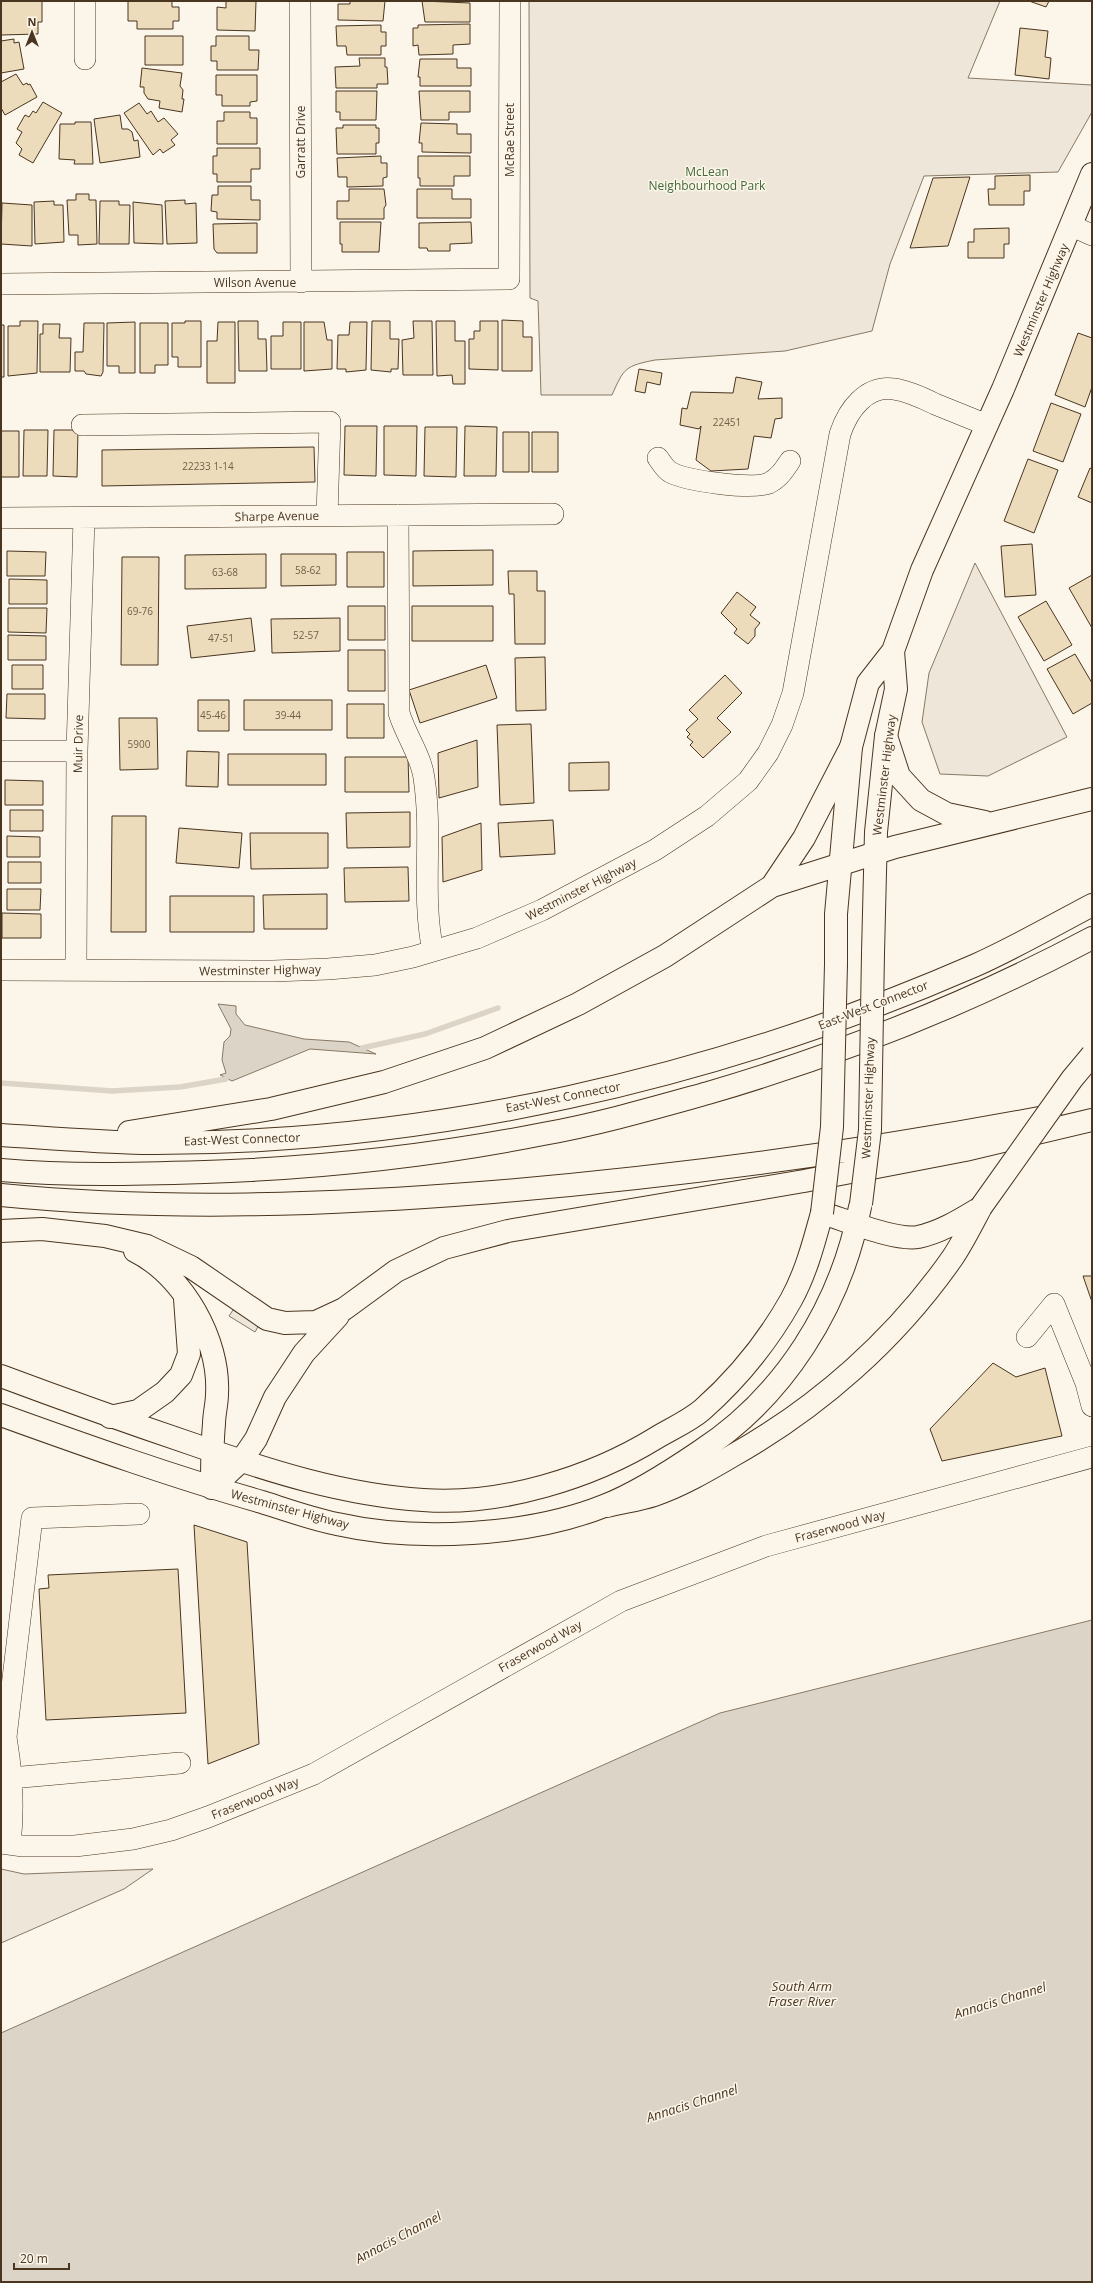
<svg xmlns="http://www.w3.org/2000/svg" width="1093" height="2283" font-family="'Open Sans',sans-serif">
<rect width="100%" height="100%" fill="#fbf6e9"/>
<path fill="#ede6d9" stroke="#887966" d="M529,1H1000L968,78L1092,85V112L1058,172L924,176L890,264L872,331L785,351L655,360C625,366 624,368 612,395H541L538,301L530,298Z
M975,563L1067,737L988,776L940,774L922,722L929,673Z
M1,1869L24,1874L153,1869L124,1889L1,1943Z"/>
<path fill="#ede7d9" stroke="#887966" d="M233,1310L259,1325L255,1332L229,1316Z"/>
<path fill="#dcd4c6" stroke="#887966" d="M218,1004L236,1006V1014L245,1025L304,1039L349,1042L376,1054L310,1049L232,1081L220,1075L226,1073L222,1060L224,1042L230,1036L231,1029Z
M1092,1620V2282H1V2033L720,1713Z"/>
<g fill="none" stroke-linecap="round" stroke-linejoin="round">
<path stroke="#dcd4c6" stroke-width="5.5" d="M362,1048L425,1034L498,1008
M1,1083L112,1091L180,1087L226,1079"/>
</g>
<path fill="#ecdcbc" stroke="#4a3520" d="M1,1H42V22H38V34L1,35Z
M128,1H172V7H179V21H173V29H137V21H128Z
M226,1H256L255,31L217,30V7L226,8Z
M350,1H385L383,21L338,20V4H350Z
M422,1L470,3V22H425Z
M1029,1H1049L1046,7Z
M470,24V44L453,45V54L419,55L418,45L413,46V28H418V25Z
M381,25V32H386V46H381V55H347L346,46H337L336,26Z
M1020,28L1048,31L1045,57L1051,58L1049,79L1015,75Z
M145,36H183V65H145Z
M216,36H249V50H259L258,70H217V61H211V46H216Z
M14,39V43L19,42L24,69L1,73V41Z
M359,58H385V67H387L388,84H377V88H336L335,67L360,66Z
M420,59H457V68H471V86H420V77H418Z
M142,68L182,73L180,86L183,90L182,99H184L182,112L159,108L160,101L148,99L144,93V87H140Z
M16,74L23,85L27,83L28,85L30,84L37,97L5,115L1,108V82Z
M216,75H257V101L250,102V106H222V95H216Z
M336,91H377L376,120H340V112H336Z
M419,91H470V112H449V120H421Z
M43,102L62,113L33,163L19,155L22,149L16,143L22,132L17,129L25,115L29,117L33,111L36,113Z
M139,103L147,114L151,111L158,122L164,118L178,134L171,140L175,145L163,153L160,149L153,155L124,113Z
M224,112H250V118H257V144H217V121H224Z
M120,115L122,129H128L132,132L134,141L138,140L140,157L100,163L94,119Z
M75,122H91L93,164H74L75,160L59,159L60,124H75Z
M421,123L457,124V134H471V153L422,152V143H419Z
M343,125H376V128H379V143H376V154H337L336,128H343Z
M217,148H260V169H251V182H217V174H213V156H217Z
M381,156V163H387V177L383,178V186L347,187V177H338L337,158Z
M418,156H470V176H454V186H420V178H418Z
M1030,175V191H1024V205H989L988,189H995V176Z
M970,177L948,246L910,248L933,178Z
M218,186H251V200H260V220L217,219V212L211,211L212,195H218Z
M349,189H384L386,205L384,208V219H337V201H349Z
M417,189H452V199H471V218H417Z
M76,194H89V200H96L97,244L78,245V235H69L67,200H76Z
M185,200V204L196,203L197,243L167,244L165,201Z
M54,201V205H63L64,242L35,244L34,202Z
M100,201H119V205H130L129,244H99Z
M133,202L162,205L163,244L134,243Z
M2,203L32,205V246L1,244Z
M340,222H381L379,252H342V244H340Z
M471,222L472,243L450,244V251H428L427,248H419V223Z
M257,223V253H217L214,249L213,224Z
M1009,228V244H1004V258H968V242H974V229Z
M502,320L523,321V337H532V371H502Z
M20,321H38L37,373L8,376V326H20Z
M185,321H201V367H178V357H172V323H185Z
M238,321H258V339H266L267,371H239Z
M372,321H390V339H399L398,369H391V372L371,370Z
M413,321H432L433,375H403L402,340L414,338Z
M436,321H455V341H465V384H453L452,375L437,376Z
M480,321H498V370L469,369V339H474V331H480Z
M135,322V373H119V366H107V323Z
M218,322H235V383H207V341H217Z
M283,322H301V369H271V336H283Z
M304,322H324L327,340H332V369L304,371Z
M350,322H367L366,370L346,372V369H337L338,335H349Z
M84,323H104L103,372L101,376L86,374L84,371H75V352H83Z
M140,323H168V365H155V373H140Z
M43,324H60L59,338H71L70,372H40V334H43Z
M1,325H4V377H1Z
M1078,333L1092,338V387L1085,407L1055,395Z
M639,369L662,373L660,385L647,382L645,393L635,391Z
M736,377L762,382L758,399L782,398V418L775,419L771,438L754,436L748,469L711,471L696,460L701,426L699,429L680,425L682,408L687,409L691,392L733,393Z
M1051,403L1081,414L1063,462L1033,451Z
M345,426H377L376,476L344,475Z
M384,426H417L416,476L384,475Z
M465,426L497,427L496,476H464Z
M425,427H457L456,477L424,476Z
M24,430H48L47,476H23Z
M54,430H78L77,477L53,476Z
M1,431H19V477H1Z
M503,432H529V472H503Z
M532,432H558V472H532Z
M314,447L315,482L102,486V450Z
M1028,459L1058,470L1034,533L1004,521Z
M1090,468L1092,469V503L1078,497Z
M1032,544L1036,595L1005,597L1001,546Z
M493,550V585L413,586V551Z
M7,551L46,552L45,576H7Z
M347,552H384V587H347Z
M266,554V588L185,589V555Z
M281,554H336V585L281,586Z
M122,557H159L158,665H121Z
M508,571H537V591H545V644H515L514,594H509Z
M1092,575V628L1069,588Z
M9,579L47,580V604H9Z
M737,592L756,607L750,615L760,623L755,629V636L748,644L734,633L737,629L721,613Z
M1046,601L1072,645L1044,661L1018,617Z
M348,606H385V640H348Z
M412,606H493V641H412Z
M8,608H47L46,633L8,632Z
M251,618L255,651L191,658L187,626Z
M340,618V651L272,653L271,619Z
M8,635L46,636V660H8Z
M348,650H385V691H348Z
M1075,654L1092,683V703L1073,714L1047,669Z
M545,657L546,710L516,711L515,658Z
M12,665H43V689H12Z
M486,665L497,698L420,723L409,690Z
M725,675L742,693L717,718L731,732L703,758L690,745L693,742L687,737L690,734L686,730L698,719L689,710Z
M7,694H45V719L6,718Z
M198,700H229V731H198Z
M244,700H332V730H244Z
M347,704H384V738H347Z
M119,718H157L158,769L120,770Z
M531,724L534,803L500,805L497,725Z
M477,740L478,787L439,798L438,753Z
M187,751L219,752L218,787L186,786Z
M228,754H326V785H228Z
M345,757H408L409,792H345Z
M609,762V790L569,791V763Z
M5,780L43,781V805H5Z
M10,810H43V831H10Z
M410,812V847L347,848L346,813Z
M112,816H146V932H111Z
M553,820L555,854L500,857L498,823Z
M481,823L482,870L443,882L442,837Z
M179,828L242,833L239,868L176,863Z
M250,833H328V868L251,869Z
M7,836L40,837V857H7Z
M8,862H41V883H8Z
M408,867L409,901L345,902L344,868Z
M7,889H41L40,910H7Z
M327,894V929H264L263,895Z
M170,896H254V932H170Z
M2,913L41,914V938H2Z
M1083,1276H1092V1302Z
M993,1363L1016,1377L1045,1368L1062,1436L942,1461L930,1429Z
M194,1525L247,1542L259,1744L208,1764Z
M178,1569L186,1713L46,1720L39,1589L49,1588L48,1575Z"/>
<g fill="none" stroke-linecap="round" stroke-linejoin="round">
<defs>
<path id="minor" d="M300,1L301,282
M85,59V1
M1072,226L1092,235
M1,284L509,279L510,1
M82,425L330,422L327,516
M658,458C661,462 665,469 670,472C686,481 752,490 769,483C779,478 784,470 790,461
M398,515L399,713C406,736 421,755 424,778C433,836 421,894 433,951
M1,518L553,514
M1,751H77
M76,969L77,751L84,518
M1,970L273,971L328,969L375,965L413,957L477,938L542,910L655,850L707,816L748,781L768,753L782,725L793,693L840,434C848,410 866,385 894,389C908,391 923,398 935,404C952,411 970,418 987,425
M1027,1337L1054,1304L1086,1383L1092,1406
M11,1778L180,1763
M1,1843L23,1846H75L133,1839L171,1830L208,1817L314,1774L621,1601L766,1546L1092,1457
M10,1844C14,1809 12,1772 6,1737L32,1518L139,1514"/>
<path id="major" d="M873,953L876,832L886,736L896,689L893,651
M836,964V914L851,747L868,683L893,651L922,570L1003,389L1092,174
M1,1376C65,1400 130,1423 195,1445C269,1471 344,1495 423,1500C500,1506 591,1478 656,1438C671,1429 689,1421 702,1410C737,1379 768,1341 791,1300C806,1273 814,1242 822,1213
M1,1415C87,1446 174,1477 262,1502C287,1510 312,1519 337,1524C416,1542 529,1536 604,1506C635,1494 671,1471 699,1452C784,1397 841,1306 860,1207"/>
<path id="highway" d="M886,736L899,776L921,800L947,814L985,822
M772,886L804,838L851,747
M129,1132L271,1109L384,1082L485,1048L578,1004L665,956L772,886L895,847L1092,799
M1,1135C48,1138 95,1142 143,1143C427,1145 717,1078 976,965C1016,947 1054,925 1092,905
M1,1170C68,1176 138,1174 205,1172C318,1168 432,1156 543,1134C599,1124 654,1108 708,1093C841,1054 970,1003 1092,938
M1,1195C165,1211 330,1205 493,1192C680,1176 866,1151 1050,1116
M822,1213C846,1220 895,1241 918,1237C941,1232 960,1220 980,1208
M1,1231L42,1229L105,1236L147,1246L191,1267L267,1319L285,1323L316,1322L344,1309L396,1271L444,1248L508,1231L804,1181L965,1150L1092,1120
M135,1251C183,1275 220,1340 217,1394C217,1404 214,1414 214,1424C212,1445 212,1467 212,1488
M110,1417L138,1411L165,1392L181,1375L189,1354L185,1299
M212,1488L241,1461L256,1439L275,1397L304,1353L338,1316
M607,1506C622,1502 639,1500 654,1495C681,1486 708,1470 732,1456C819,1407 896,1339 953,1257C963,1242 972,1224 981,1207"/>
</defs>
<use href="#minor" stroke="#4a3520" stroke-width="22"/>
<use href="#major" stroke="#4a3520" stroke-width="24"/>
<use href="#highway" stroke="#4a3520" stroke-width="24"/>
<use href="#minor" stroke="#fbf6e9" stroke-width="21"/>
<use href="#major" stroke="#fbf6e9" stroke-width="22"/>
<use href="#highway" stroke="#fbf6e9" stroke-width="22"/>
<defs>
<path id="major-bridge" d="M861,1204L870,1130L873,953
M822,1213L832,1127L836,964"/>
<path id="highway-bridge" d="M981,1207L1072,1079L1092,1055"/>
</defs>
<use href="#major-bridge" stroke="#4a3520" stroke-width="24" stroke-linecap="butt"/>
<use href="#highway-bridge" stroke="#4a3520" stroke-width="24" stroke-linecap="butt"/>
<use href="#major-bridge" stroke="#fbf6e9" stroke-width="22"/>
<use href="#highway-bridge" stroke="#fbf6e9" stroke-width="22"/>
</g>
<g text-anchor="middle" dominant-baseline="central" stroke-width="3" stroke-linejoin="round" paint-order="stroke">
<g font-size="10" fill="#725f47">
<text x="727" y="422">22451</text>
<text x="208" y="466">22233 1-14</text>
<text x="308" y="570">58-62</text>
<text x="225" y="572">63-68</text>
<text x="140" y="611">69-76</text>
<text x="306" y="635">52-57</text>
<text x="221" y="638">47-51</text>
<text x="213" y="715">45-46</text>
<text x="288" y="715">39-44</text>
<text x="139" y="744">5900</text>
</g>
<g font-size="12" fill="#4a3520" stroke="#fbf6e9">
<text transform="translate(509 140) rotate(-90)">McRae Street</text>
<text transform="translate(300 142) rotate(-90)">Garratt Drive</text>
<text x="255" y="282">Wilson Avenue</text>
<text transform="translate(1041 300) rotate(-67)">Westminster Highway</text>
<text transform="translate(277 516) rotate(-1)">Sharpe Avenue</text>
<text transform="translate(78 744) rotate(-89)">Muir Drive</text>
<text transform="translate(884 775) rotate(-83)">Westminster Highway</text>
<text transform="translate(581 889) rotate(-27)">Westminster Highway</text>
<text transform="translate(260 970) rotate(-1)">Westminster Highway</text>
<text transform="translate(873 1005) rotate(-21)">East-West Connector</text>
<text transform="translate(563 1097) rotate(-11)">East-West Connector</text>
<text transform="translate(868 1098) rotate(-88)">Westminster Highway</text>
<text transform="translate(242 1139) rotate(-2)">East-West Connector</text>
<text transform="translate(290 1509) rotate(15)">Westminster Highway</text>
<text transform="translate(840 1526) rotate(-15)">Fraserwood Way</text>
<text transform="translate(540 1646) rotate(-29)">Fraserwood Way</text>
<text transform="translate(255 1798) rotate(-22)">Fraserwood Way</text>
</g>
<g font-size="12" fill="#436837" stroke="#fbf6e9">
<text x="707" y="171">McLean<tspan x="707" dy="14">Neighbourhood Park</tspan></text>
</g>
<g font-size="13" font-style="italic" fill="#4a3520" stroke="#fbf6e9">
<text x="802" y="1986">South Arm<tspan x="802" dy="15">Fraser River</tspan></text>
<text transform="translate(1000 2000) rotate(-17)">Annacis Channel</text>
<text transform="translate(692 2103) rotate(-18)">Annacis Channel</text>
<text transform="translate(398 2237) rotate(-28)">Annacis Channel</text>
</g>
</g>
<rect width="1093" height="2283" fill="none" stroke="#4a3520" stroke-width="4"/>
<g transform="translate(32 32)" stroke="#fbf6e9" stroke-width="3" paint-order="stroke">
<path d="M0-3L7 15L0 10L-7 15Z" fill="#4a3520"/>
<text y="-6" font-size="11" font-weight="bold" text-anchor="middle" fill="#4a3520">N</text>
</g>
<path d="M14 2263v6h55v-6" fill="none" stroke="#4a3520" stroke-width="2"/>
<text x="20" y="2263" font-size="12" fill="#4a3520" stroke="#fbf6e9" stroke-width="3" paint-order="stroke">20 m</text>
</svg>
